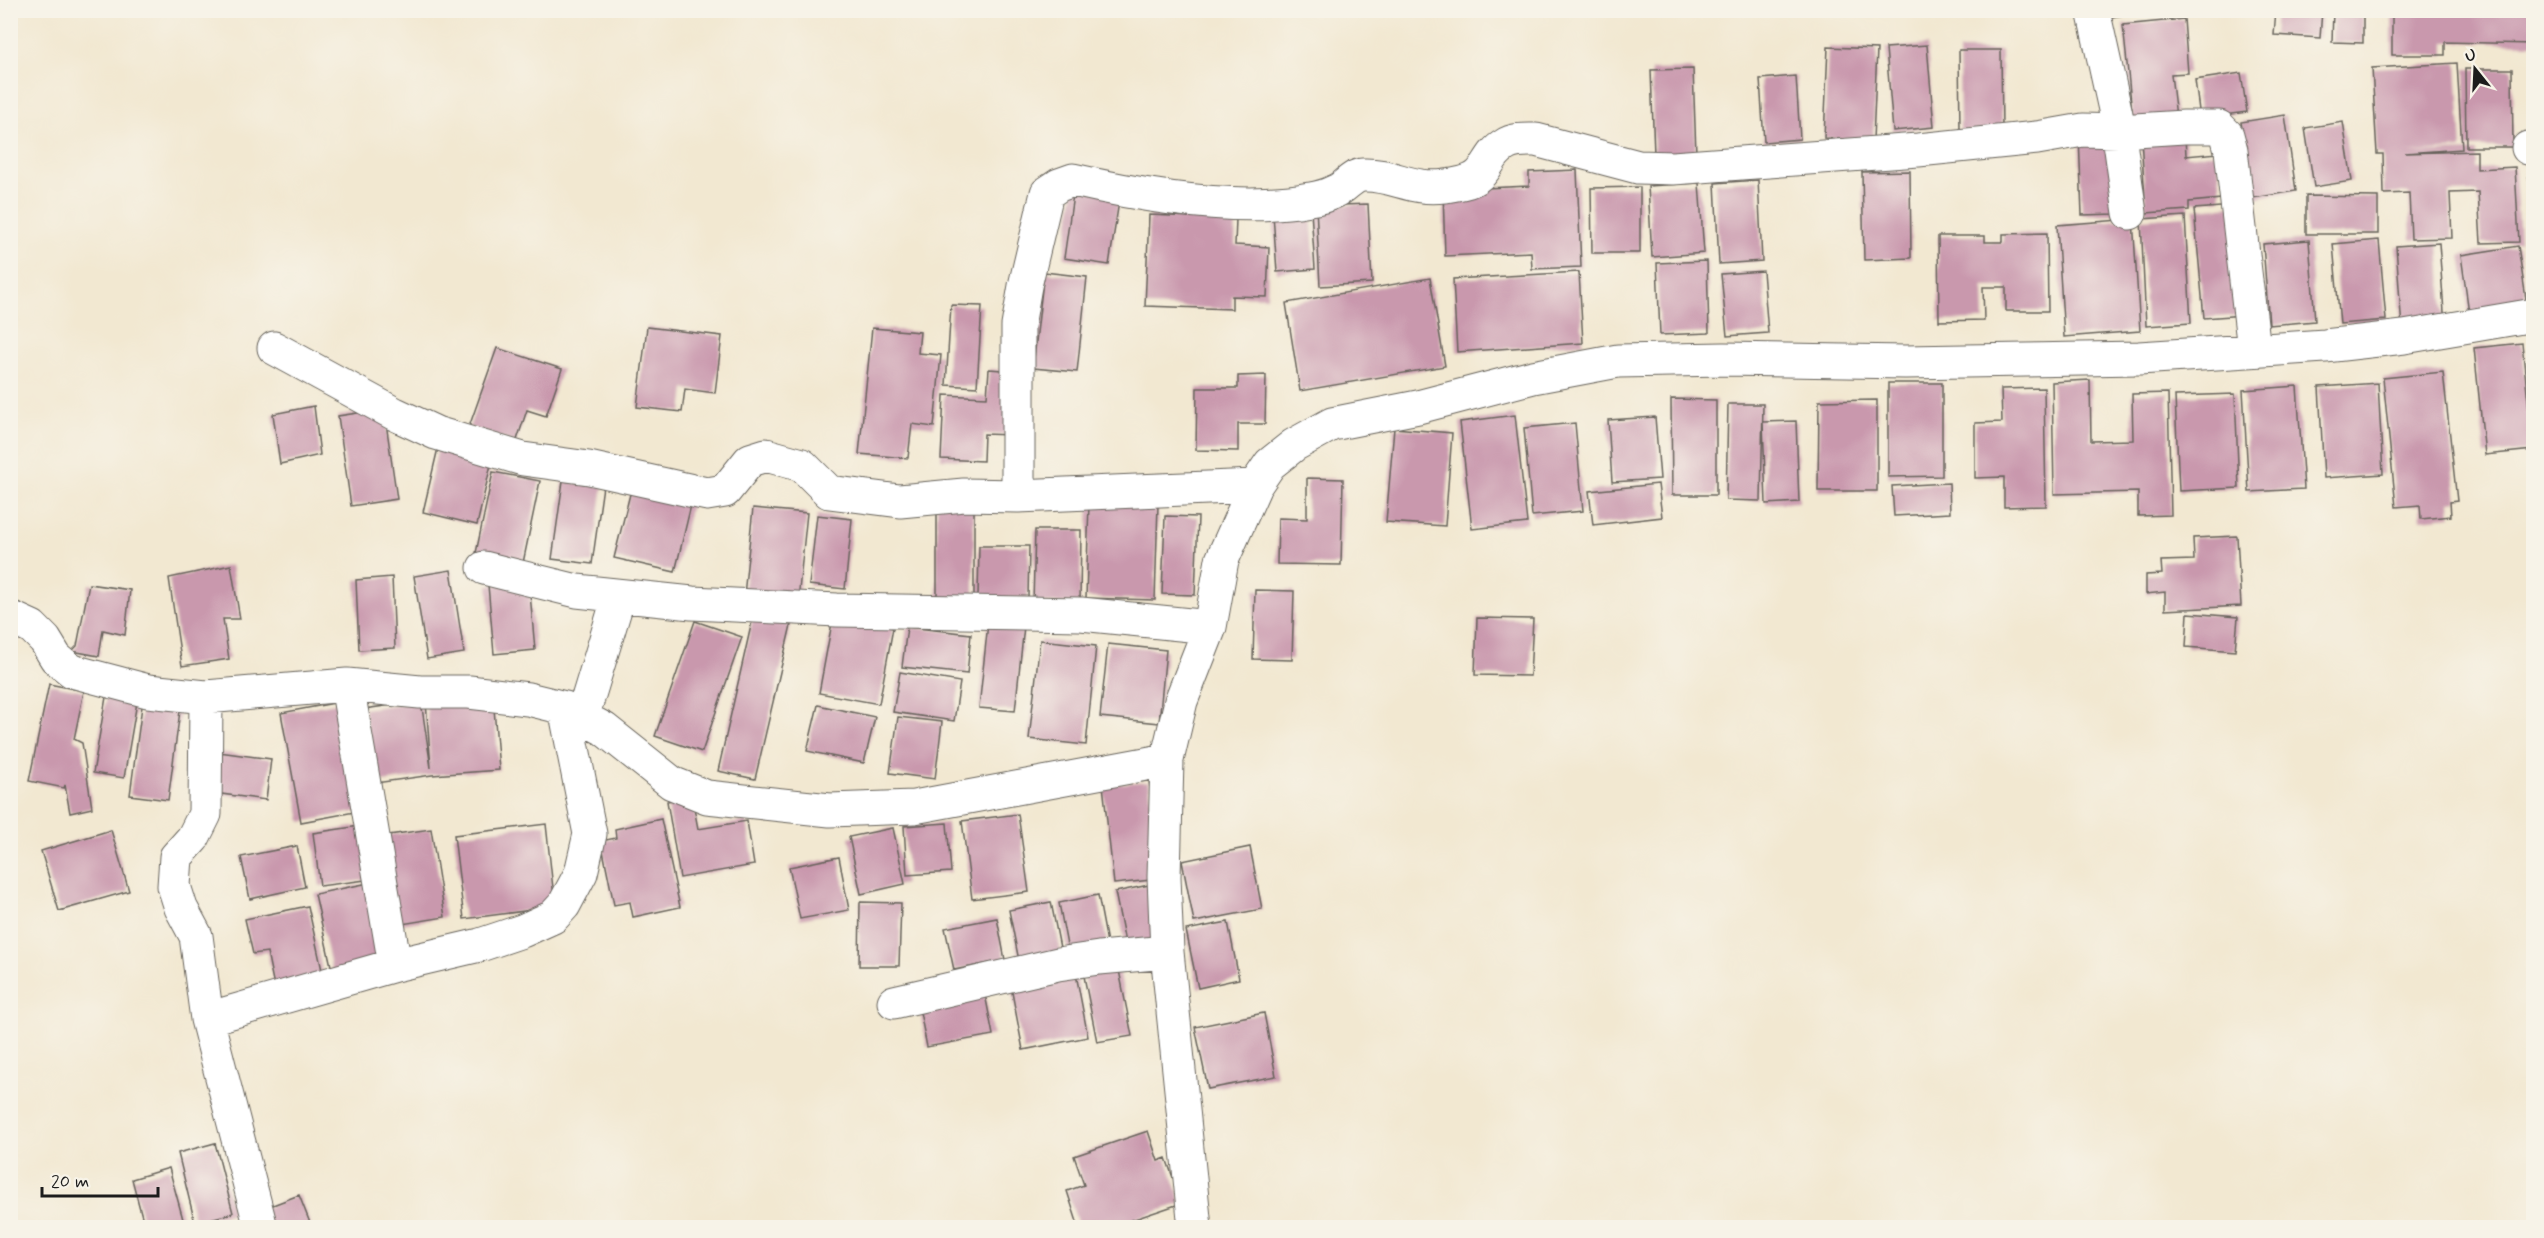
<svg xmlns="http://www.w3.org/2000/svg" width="2544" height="1238" font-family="Mynerve,sans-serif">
<rect width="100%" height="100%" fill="#f7f3e8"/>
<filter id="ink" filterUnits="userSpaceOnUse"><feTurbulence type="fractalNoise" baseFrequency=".0167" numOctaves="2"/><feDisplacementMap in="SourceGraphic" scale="12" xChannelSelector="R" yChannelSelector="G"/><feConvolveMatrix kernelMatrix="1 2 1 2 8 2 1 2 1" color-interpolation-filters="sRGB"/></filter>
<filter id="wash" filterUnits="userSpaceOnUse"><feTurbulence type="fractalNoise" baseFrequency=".008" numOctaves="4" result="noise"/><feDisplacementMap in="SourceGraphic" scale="24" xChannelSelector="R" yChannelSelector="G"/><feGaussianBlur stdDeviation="1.35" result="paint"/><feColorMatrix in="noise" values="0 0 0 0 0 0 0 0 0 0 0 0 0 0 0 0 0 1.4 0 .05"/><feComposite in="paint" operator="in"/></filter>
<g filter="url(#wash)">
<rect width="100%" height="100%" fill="#f2e8d1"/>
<g id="blocks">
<path fill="#c998ad" d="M2105,10H2142V12L2106,18Z
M2276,10H2322L2320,38L2274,35Z
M2333,10H2363V43L2332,42Z
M2392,10H2534V44L2445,42V55H2392Z
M2184,19L2188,73L2171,74L2176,117L2133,121L2123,25Z
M1927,45L1934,127L1893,131L1886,48Z
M1828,47L1877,49L1873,140L1824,138Z
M1959,50H2001L2002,130L1960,131Z
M2457,63L2462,149L2405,153L2477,151V169L2515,167L2519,242L2481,243L2478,192L2450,193L2452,238L2411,239L2409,193L2384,194L2383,154H2377L2372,68Z
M1693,69L1696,154L1654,155L1651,70Z
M2465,69H2512L2513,147H2466Z
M2241,73L2247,112L2200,118L2195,80Z
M1796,76L1800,139L1764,142L1760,79Z
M2285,115L2296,191L2253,198L2241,122Z
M2343,122L2352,181L2314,187L2305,128Z
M2111,134L2115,214L2082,215L2079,136Z
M2185,136L2186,156L2218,153L2221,199L2189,202V210L2146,213L2141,139Z
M1577,170L1581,267L1532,269L1531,252L1445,256L1443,190L1529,186V172Z
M2534,170V220L2532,221L2528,171Z
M1910,171L1911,258L1864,260L1862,172Z
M1758,180L1762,261L1719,264L1715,183Z
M1699,183L1704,253L1652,257L1648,186Z
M1640,187V253H1592L1591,188Z
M1074,188L1120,195L1109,265L1064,258Z
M2306,196L2378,197V234H2306Z
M1368,204L1372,283L1320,286L1316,206Z
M2234,206L2244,315L2204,318L2194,209Z
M1311,211L1315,269L1277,272L1273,214Z
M1149,215L1236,219L1235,245L1269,247L1267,297L1232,296V309L1145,306Z
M2185,216L2191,323L2146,326L2141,219Z
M2133,219L2140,331L2064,337L2057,225Z
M2047,233L2048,311H2006V287H1983L1984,320L1939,321L1938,236H1985V242H2003V234Z
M2309,240L2315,321L2269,325L2263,244Z
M2379,240L2386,320L2340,324L2333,244Z
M2439,243L2445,326L2402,329L2396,246Z
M2518,246L2528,312L2470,320L2461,255Z
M1707,261L1709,333L1660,335L1657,263Z
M1763,271L1768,333L1727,336L1721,274Z
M1044,272L1087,277L1077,372L1033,368Z
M1579,272L1583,343L1457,352L1453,279Z
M1430,278L1445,366L1300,391L1286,303Z
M951,305L982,306L977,387L946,385Z
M647,327L722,336L715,393L685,389L682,412L637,407Z
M872,328L920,332L918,353L941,355L934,427L912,424L908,458L859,454Z
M2522,343L2533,450L2485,455L2474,348Z
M497,348L562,369L546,416L527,410L516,443L469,427Z
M989,369L1015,371L1011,435L984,434L983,461L941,459L944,395L987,397Z
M2443,372L2457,501L2450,502L2451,516L2421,519L2420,505L2396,507L2383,378Z
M1266,375L1265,424H1238V451L1196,450L1197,388H1238V376Z
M2090,380L2091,441L2133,440L2132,394L2168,393L2171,515L2138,516V492L2054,494L2052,382Z
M1888,383H1942V476L1888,477Z
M2378,383L2383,474L2324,478L2319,387Z
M2297,386L2304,489L2249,492L2243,390Z
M2044,388L2046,506L2004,507V477L1975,478V423L2002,422L2001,389Z
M2235,394L2239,488L2179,491L2175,396Z
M1671,399L1716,400V495H1672Z
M1877,400V491H1818L1819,401Z
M1728,404H1763L1761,501L1726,500Z
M314,406L320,455L280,464L273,414Z
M384,409L397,499L351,506L338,416Z
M1515,415L1527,523L1472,529L1460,422Z
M1655,417L1660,479L1612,482L1608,420Z
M1796,421L1799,502L1766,504L1763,422Z
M1575,423L1583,511L1532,516L1524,428Z
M1394,428L1452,433L1445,526L1386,522Z
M438,448L492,460L477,525L423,512Z
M493,472L540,481L523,563L476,553Z
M1307,478L1343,479L1341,565L1277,564L1278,518L1307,519Z
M563,481L603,486L592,564L552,559Z
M1949,483L1950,513L1894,516L1892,486Z
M1658,484L1662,517L1593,525L1589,491Z
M632,486L692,501L675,572L614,558Z
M1089,503L1158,504L1155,600L1086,598Z
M937,504H974V602H937Z
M753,508L807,513L798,600L744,595Z
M817,515L852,519L845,589L809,585Z
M1165,516L1198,517L1195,595L1162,594Z
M1035,530H1081L1080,603H1033Z
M2237,536L2241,606L2165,610V592L2146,594V575L2162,574L2161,561L2194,560L2193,538Z
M979,546H1029L1028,598H978Z
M231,565L240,619H223L229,659L182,666L169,578Z
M451,570L464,653L427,659L414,576Z
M392,577L395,648L359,650L356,580Z
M529,582L535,650L494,654L488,585Z
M89,584L130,590L125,635L103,630L99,656L72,651L77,646Z
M1255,590L1294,591L1292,660L1253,659Z
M2188,613L2238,617L2235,651L2186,647Z
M753,617L791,625L755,779L718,771Z
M833,617L893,628L879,704L819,693Z
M1477,618L1533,619L1530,676L1475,675Z
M695,621L742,637L702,752L655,736Z
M988,623L1024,626L1015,711L979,708Z
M907,627L971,634L967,674L902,667Z
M1040,640L1096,646L1086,745L1029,739Z
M1108,644L1166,650L1159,723L1100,717Z
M900,672L960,682L954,721L893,712Z
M49,684L84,691L74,739L82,743L92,808L70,813L65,785L64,788L29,781Z
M493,696L499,770L432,775L376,783L364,709L421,701L431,768L426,702Z
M106,697L137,702L124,778L93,773Z
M340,702L360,811L301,822L281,713Z
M818,705L875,717L864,763L807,751Z
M142,706L180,711L168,800L130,795Z
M898,717L942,722L935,779L890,773Z
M219,752L271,759L266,800L214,793Z
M1149,781L1160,879L1114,884L1103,785Z
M692,797L698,829L747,821L754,865L680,878L667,801Z
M1018,814L1029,892L972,899L962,821Z
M661,819L680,907L633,917L630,902L614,905L601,841L616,838L615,829Z
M947,823L951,872L907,875L904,826Z
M546,824L555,907L464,919L454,835Z
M366,825L373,879L320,886L313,833Z
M893,828L905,884L861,894L849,837Z
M431,829L445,917L396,925L382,836Z
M111,830L129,891L59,911L41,851Z
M297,846L305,887L250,899L241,857Z
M1250,847L1262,909L1194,922L1182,861Z
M839,857L849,910L800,919L789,867Z
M369,883L386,963L333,975L315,894Z
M1149,885L1161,945L1127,952L1115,892Z
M1098,895L1108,948L1069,956L1059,903Z
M860,902L901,903L899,966H859Z
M1051,902L1062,958L1020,966L1009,910Z
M308,906L323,975L274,986L267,952L253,954L245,919Z
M997,918L1005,960L954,970L945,928Z
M1228,922L1239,979L1198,988L1186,930Z
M1118,965L1132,1036L1097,1042L1083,971Z
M1076,974L1088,1037L1023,1050L1011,987Z
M985,994L993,1035L927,1047L919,1007Z
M1264,1013L1276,1076L1208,1089L1195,1027Z
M1148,1131L1158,1161L1166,1158L1182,1203L1108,1228H1079L1067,1191L1084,1185L1074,1156Z
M215,1143L233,1213L195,1223L178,1153Z
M169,1168L184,1223L168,1228H145L132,1179Z
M299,1195L312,1228H267L260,1210Z"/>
</g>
</g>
<g filter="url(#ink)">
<use href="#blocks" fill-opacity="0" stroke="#67635b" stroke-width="1.5"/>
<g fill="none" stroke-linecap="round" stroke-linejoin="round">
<defs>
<path id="minor" d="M2093,10L2116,114L2130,213
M2528,148H2534
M274,348L395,414L436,433L523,459L589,468L707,494L725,491L750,460L766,455L802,465L829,492L900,501L964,495L1018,496L1255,486
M1018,496V326L1025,286L1047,193L1059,185L1073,180C1143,196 1239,212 1310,199C1318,198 1328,195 1336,191C1346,187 1351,176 1363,175C1383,174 1402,183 1421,186C1435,188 1449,186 1462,183C1490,177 1485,156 1505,145C1514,139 1526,140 1536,140L1638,167L1673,168L1918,150L2037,138L2083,130L2119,131L2184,127H2219L2227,135L2231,150L2254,350
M484,568L577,591L692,603L837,610L1081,614L1210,627
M10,617L32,627L45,640L56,658L72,671L148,691L206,697L347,685L420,692H469L528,699L565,708L604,729L672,783L707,797L830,810L914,807L1167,760
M347,685L395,965L480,945L522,931L553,917L564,905L581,873L590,834L565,708
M206,697L205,814L193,838L176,857L174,886L181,908L196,936L207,1019L261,1228
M582,718L619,596
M894,1002L1058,964L1099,958L1167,952
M207,1019L395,965
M1195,1228L1167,952L1164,877L1167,760L1181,701L1210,627L1222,560L1255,486L1270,464L1294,445L1332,424L1418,407L1533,377L1618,361L1724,359L1905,362L2139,358L2325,346L2404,337L2534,315"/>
</defs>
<use href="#minor" stroke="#67635b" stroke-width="35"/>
<use href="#minor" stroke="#fff" stroke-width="33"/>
</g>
</g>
<rect width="2544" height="1238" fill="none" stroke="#f7f3e8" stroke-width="36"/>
<g transform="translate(2475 69) rotate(342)" stroke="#f7f3e8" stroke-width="4.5" paint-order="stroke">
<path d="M0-4.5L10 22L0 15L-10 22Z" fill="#1c1c1c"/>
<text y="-9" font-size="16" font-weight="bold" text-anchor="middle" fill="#1c1c1c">U</text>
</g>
<path d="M42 1187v9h116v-9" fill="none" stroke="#1c1c1c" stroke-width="3"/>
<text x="51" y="1187" font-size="18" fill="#1c1c1c" stroke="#f7f3e8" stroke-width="4.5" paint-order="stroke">20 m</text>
</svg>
